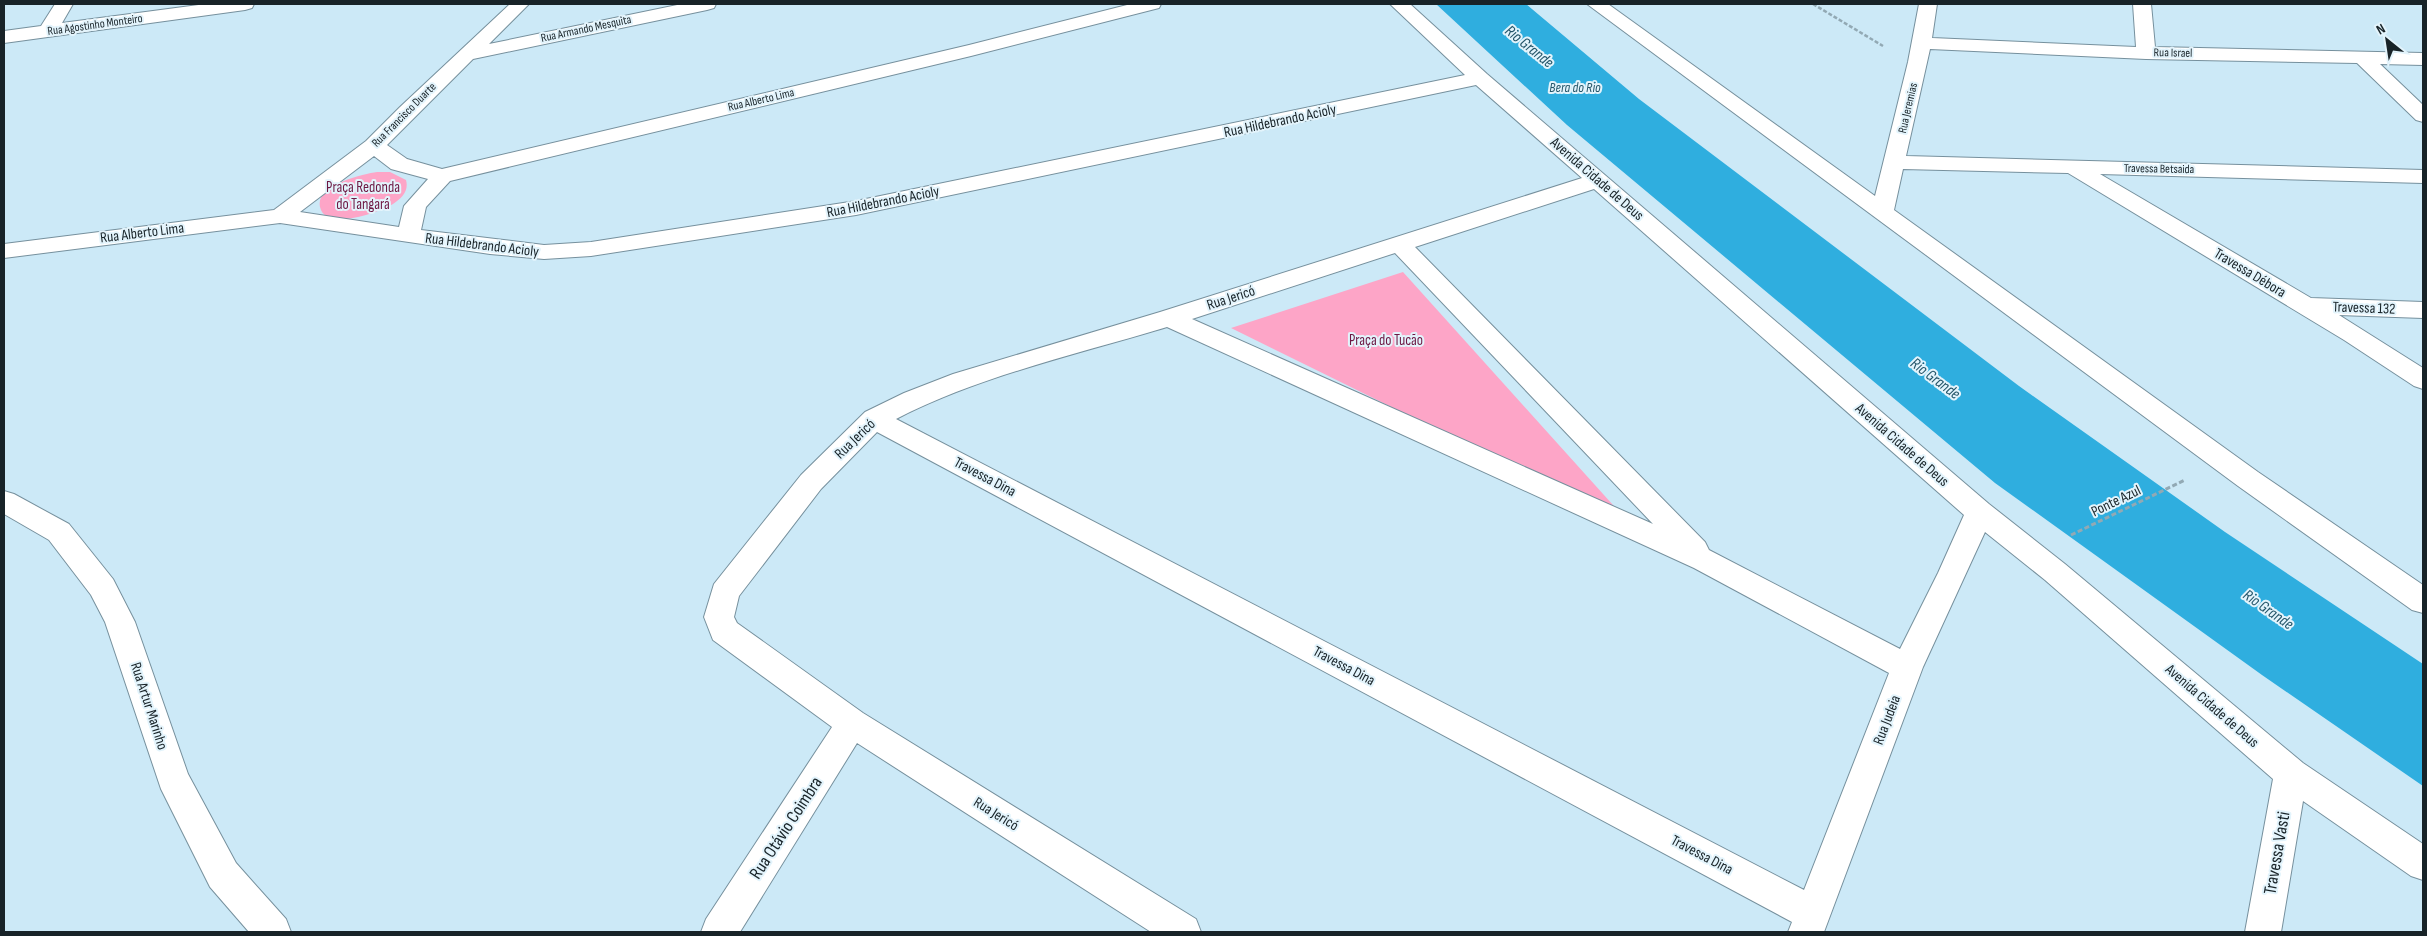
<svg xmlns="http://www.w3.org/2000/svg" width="2427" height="936" font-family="'Sofia Sans Condensed',sans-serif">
<rect width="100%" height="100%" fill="#cce9f7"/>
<path fill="#fda5c7" d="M377,172H390L406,180C409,191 402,198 393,204C380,212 325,232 320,207C315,185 363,174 377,172Z
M1403,272L1631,525L1231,328Z"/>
<path fill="#2faedf" d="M1436,4H1526L1639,99L2019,386L2225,532L2423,664V786L2262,675L1995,483L1567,125Z"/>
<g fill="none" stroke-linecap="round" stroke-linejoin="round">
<defs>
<path id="street" d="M55,4H73L62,23L206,4H254L252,8L245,10L4,43V31L41,26Z
M510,4H529L489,44L682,4H716L714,8L707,10L473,59L387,145L407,159L442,169L969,45L1131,4H1161L1159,8L971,56L450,181L426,207L421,230L544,245L591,242L856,201L1465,75L1390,4H1410L1487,74L1989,504L2065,564L2303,763L2423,844V880L2411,876L2303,801L2281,932H2245L2273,779L2045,580L1985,532L1923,667L1824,932H1788L1792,922L877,432L821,489L739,596L734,617L737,623L863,713L1196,919L1201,932H1151L857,743L740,932H701L706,919L832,727L713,640L704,617L714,584L801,475L865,412L904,393L953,374L1160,312L1582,178L1476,85L856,215L591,256L544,259L490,254L280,223L4,258V244L274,210L366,141L400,107ZM374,156L391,169L428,179L404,206L399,227L300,212ZM1594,189L1964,515L1938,573L1900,649L1709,550L1705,542L1415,247ZM1395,253L1653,524L1192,319ZM1167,327L1694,568L1889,673L1804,890L896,419C979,376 1078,354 1167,327Z
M1587,4H1608L1875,196L1908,62L1919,4H1937L1932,38L2136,47L2133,4H2151L2155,47L2423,53V65L2380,64L2423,105V122L2416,120L2357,63L2146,59L1930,49L1906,156L2423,170V183L2100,174L2311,298L2423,302V318L2339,315L2423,368V389L2414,386L2344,340L2068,173L1903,169L1894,210L2258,472L2423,585V613L2412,610L2238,486Z
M4,491L14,494L69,524L113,579L135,622L188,774L236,863L286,919L291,932H249L210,887L161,789L105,622L91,595L49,540L4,514Z"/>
</defs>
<use href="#street" stroke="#76909d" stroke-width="2"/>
<path stroke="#92a9b4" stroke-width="2.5" stroke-dasharray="4 2" stroke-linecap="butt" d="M1813,4L1883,46"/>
<path stroke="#92a9b4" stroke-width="3" stroke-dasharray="5 2.5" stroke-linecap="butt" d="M2071,535L2185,480"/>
<use href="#street" fill="#fff" fill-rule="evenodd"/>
</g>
<g text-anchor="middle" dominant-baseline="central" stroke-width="4" stroke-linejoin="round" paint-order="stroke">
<g font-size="12" fill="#182328" stroke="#e3f4fc">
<text transform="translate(95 25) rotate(-8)">Rua Agostinho Monteiro</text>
<text transform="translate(586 29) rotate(-12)">Rua Armando Mesquita</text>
<text transform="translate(2173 53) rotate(1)">Rua Israel</text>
<text transform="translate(761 100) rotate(-13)">Rua Alberto Lima</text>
<text transform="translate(1908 108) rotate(-77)">Rua Jeremias</text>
<text transform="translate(404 115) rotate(-45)">Rua Francisco Duarte</text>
<text transform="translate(2159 169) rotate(1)">Travessa Betsaida</text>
</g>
<g font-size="14" font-style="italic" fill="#245569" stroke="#e3f4fc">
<text x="1575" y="87">Bera do Rio</text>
</g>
<g font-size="15" fill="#182328" stroke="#e3f4fc">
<text transform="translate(1280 121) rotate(-12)">Rua Hildebrando Acioly</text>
<text transform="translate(1597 179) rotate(41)">Avenida Cidade de Deus</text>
<text transform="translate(883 202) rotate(-11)">Rua Hildebrando Acioly</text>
<text transform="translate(142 233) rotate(-7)">Rua Alberto Lima</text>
<text transform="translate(482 245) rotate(7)">Rua Hildebrando Acioly</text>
<text transform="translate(2250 273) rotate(31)">Travessa Débora</text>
<text transform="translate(1231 298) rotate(-18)">Rua Jericó</text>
<text transform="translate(2364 308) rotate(2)">Travessa 132</text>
<text transform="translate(855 439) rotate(-44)">Rua Jericó</text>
<text transform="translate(1902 445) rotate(41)">Avenida Cidade de Deus</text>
<text transform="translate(985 477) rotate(28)">Travessa Dina</text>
<text transform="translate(2116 501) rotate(-26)">Ponte Azul</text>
<text transform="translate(1344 666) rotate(28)">Travessa Dina</text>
<text transform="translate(149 706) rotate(72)">Rua Artur Marinho</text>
<text transform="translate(2212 706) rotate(41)">Avenida Cidade de Deus</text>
<text transform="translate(1887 720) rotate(-69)">Rua Judeia</text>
<text transform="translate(996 814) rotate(32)">Rua Jericó</text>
<text transform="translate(1702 855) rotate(28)">Travessa Dina</text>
</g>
<g font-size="15" fill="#6d1843" stroke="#e3f4fc">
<text x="363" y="187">Praça Redonda<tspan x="363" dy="17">do Tangará</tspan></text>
<text x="1386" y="340">Praça do Tucão</text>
</g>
<g font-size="16" font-style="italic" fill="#245569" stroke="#e3f4fc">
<text transform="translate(1529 47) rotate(39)">Rio Grande</text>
<text transform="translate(1935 379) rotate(37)">Rio Grande</text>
<text transform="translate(2268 610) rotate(35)">Rio Grande</text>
</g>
<g font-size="18" fill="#182328" stroke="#e3f4fc">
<text transform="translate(786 828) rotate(-57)">Rua Otávio Coimbra</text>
<text transform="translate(2277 853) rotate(-80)">Travessa Vasti</text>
</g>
</g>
<rect width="2427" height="936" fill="none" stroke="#182328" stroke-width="10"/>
<g transform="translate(2387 40) rotate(330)" stroke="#e3f4fc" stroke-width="4" paint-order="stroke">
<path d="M0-4L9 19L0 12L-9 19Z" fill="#182328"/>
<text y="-8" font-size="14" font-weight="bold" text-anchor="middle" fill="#182328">N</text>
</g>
</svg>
